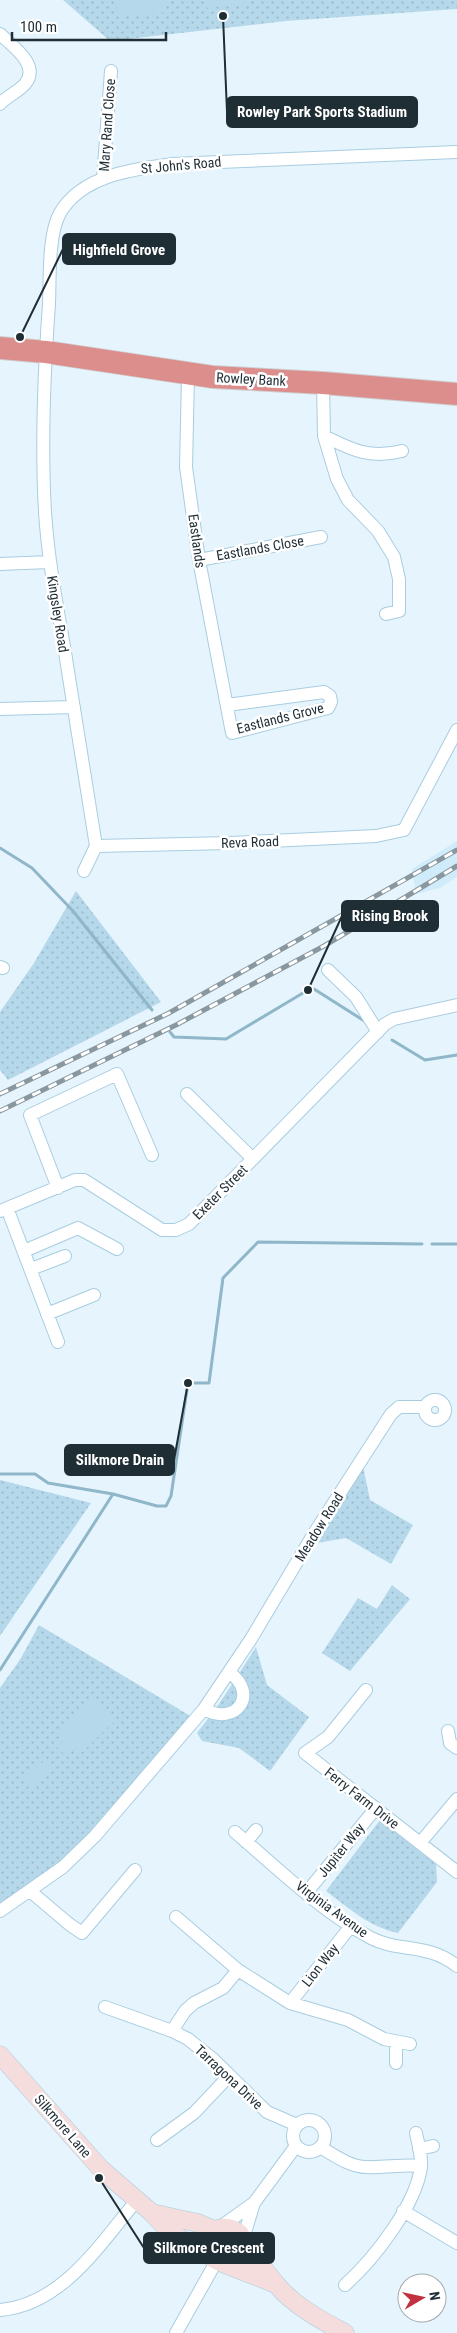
<svg xmlns="http://www.w3.org/2000/svg" width="457" height="2333" font-family="'Roboto Condensed',sans-serif">
<defs>
<pattern id="green-dots" width="8" height="8" patternUnits="userSpaceOnUse" patternTransform="scale(1.25)"><rect width="8" height="8" fill="#b5d8ea"/><path d="M2 2h.1M6 6h.1" fill="none" stroke="#9bbac9" stroke-width="1.8" stroke-linecap="round"/></pattern>
</defs>
<rect width="100%" height="100%" fill="#e6f5fd"/>
<path fill="#d0ecfa" d="M457,841V877L440,888L416,894L412,869Z"/>
<path fill="url(#green-dots)" d="M63,0H457V9L286,21L110,41Z
M76,891L161,1002L8,1080L0,1070V1012L34,963Z
M363,1466L370,1500L413,1525L391,1564L346,1538L317,1543Z
M0,1480L91,1503L0,1636Z
M392,1585L410,1599L350,1671L322,1653L358,1598L377,1609Z
M39,1625L192,1717L124,1796L59,1864L0,1906V1688L21,1658Z
M256,1647L267,1685L309,1717L270,1771L239,1748L202,1741L197,1733L210,1716L236,1714L238,1675Z
M235,1680L238,1682L237,1706L214,1711Z
M380,1820L436,1864L437,1882L398,1933C369,1927 349,1908 326,1891Z"/>
<path fill="#b5d8ea" d="M116,0H165L167,12L118,17Z
M206,0H243L244,4L207,8Z
M95,1697L117,1719L81,1753L75,1747L66,1756L57,1747L66,1738L59,1731Z
M47,1759L55,1769L30,1789L22,1779Z"/>
<g fill="none" stroke-linecap="round" stroke-linejoin="round">
<path stroke="#8fb6c9" stroke-width="3" d="M0,848L32,868L73,911L152,1010
M170,1032L174,1037L226,1039L308,990L314,989L366,1022
M392,1040L425,1060L457,1055
M432,1244H457
M0,1474H35L48,1483L113,1494
M0,1670L113,1494L157,1506H166L171,1496L188,1383H209L223,1278L258,1242L422,1244"/>
<defs>
<path id="street" d="M0,34C12,46 41,65 25,84C18,92 7,96 0,104
M103,179L111,71
M188,375L186,467L199,560L232,733L328,708L331,702L330,696L324,692L227,705
M323,383L324,436L337,479L348,500L378,531L394,557L399,579V611L386,614
M324,436C352,450 370,459 402,451
M199,560L321,537
M0,564L50,562
M0,709L74,707
M96,846L230,843L376,836L404,830L457,730
M84,871L96,846C86,782 75,717 65,652C57,606 48,559 45,512C41,443 44,373 49,304C50,279 48,234 60,213C82,175 134,169 172,164L457,152
M0,967L3,968
M328,970L356,997L378,1032
M187,1094L253,1159
M58,1188L30,1115L117,1074L152,1155
M7,1208L58,1342
M0,1211L75,1180H84L162,1230H176L189,1224L385,1024L394,1019L457,1005
M24,1251L78,1228L117,1249
M31,1269L65,1256
M47,1314L94,1295
M425 1410a10 10 0 1 1 20 0a10 10 0 1 1-20 0Z
M366,1690L328,1737L305,1753L457,1872
M204,1709C236,1727 259,1694 230,1673
M448,1731L450,1743L457,1748
M235,1832C278,1869 321,1911 371,1938C400,1953 426,1942 457,1966
M246,1842L256,1830
M420,1843L457,1799
M30,1891L69,1924L82,1933L135,1870
M307,1892L376,1808
M0,1911L63,1867L95,1836L204,1709L251,1639L313,1535L391,1414L399,1407H425
M176,1917L238,1970L290,2003L348,2020L384,2039L410,2044
M290,2003L351,1926
M105,2007L172,2031L188,2039L214,2060L267,2112L297,2125
M172,2031L185,2011L194,2003L223,1988L238,1970
M396,2063V2043
M293 2136a16 16 0 1 1 32 0a16 16 0 1 1-32 0Z
M157,2140L194,2113L229,2076
M320,2147C334,2155 350,2167 366,2167C385,2168 402,2164 421,2166
M419,2149L433,2146
M403,2211L457,2243
M219,2228L254,2203
M243,2239L254,2203L296,2146
M345,2285C374,2259 416,2205 421,2167C422,2155 418,2144 416,2133
M0,2310C62,2305 100,2244 137,2200
M176,2333L216,2262"/>
<path id="secondary" d="M0,2055L101,2169L152,2213L168,2230L184,2241L208,2251
M152,2213L198,2223L214,2230
M244,2245C256,2258 265,2271 276,2284C294,2306 321,2320 345,2333
M226,2264L239,2258L244,2245L240,2234C221,2217 195,2238 211,2257C214,2261 266,2280 276,2284"/>
<path id="highway" d="M0,348L46,352L213,377L323,383L457,394"/>
</defs>
<use href="#street" stroke="#a8cde0" stroke-width="14"/>
<use href="#secondary" stroke="#a8cde0" stroke-width="19"/>
<use href="#highway" stroke="#ced1d3" stroke-width="24"/>
<use href="#street" stroke="#fff" stroke-width="12"/>
<use href="#secondary" stroke="#f4dddc" stroke-width="18"/>
<use href="#highway" stroke="#dc8e8c" stroke-width="22"/>
<defs>
<path id="rail" d="M0,1094L169,1013L457,850
M0,1111L176,1025L324,946L457,866"/>
</defs>
<use href="#rail" stroke="#89979f" stroke-width="5"/>
<use href="#rail" stroke="#fff" stroke-width="3" stroke-dasharray="9" stroke-linecap="butt"/>
</g>
<g text-anchor="middle" dominant-baseline="central" stroke-width="5" stroke-linejoin="round" paint-order="stroke">
<g font-size="14" fill="#1f2d35" stroke="#fff">
<text transform="translate(107 125) rotate(-86)">Mary Rand Close</text>
<text transform="translate(181 165) rotate(-5)">St John's Road</text>
<text transform="translate(251 379) rotate(3)">Rowley Bank</text>
<text transform="translate(197 541) rotate(82)">Eastlands</text>
<text transform="translate(260 548) rotate(-10)">Eastlands Close</text>
<text transform="translate(58 614) rotate(81)">Kingsley Road</text>
<text transform="translate(280 718) rotate(-14)">Eastlands Grove</text>
<text transform="translate(250 842) rotate(-2)">Reva Road</text>
<text transform="translate(220 1192) rotate(-45)">Exeter Street</text>
<text transform="translate(319 1527) rotate(-58)">Meadow Road</text>
<text transform="translate(362 1798) rotate(38)">Ferry Farm Drive</text>
<text transform="translate(341 1850) rotate(-51)">Jupiter Way</text>
<text transform="translate(332 1909) rotate(36)">Virginia Avenue</text>
<text transform="translate(320 1965) rotate(-52)">Lion Way</text>
<text transform="translate(229 2077) rotate(43)">Tarragona Drive</text>
<text transform="translate(63 2126) rotate(49)">Silkmore Lane</text>
</g>
</g>
<path fill="none" stroke="#1f2d35" stroke-width="2" d="M223 16L227 112M20 337L63 249M308 990L342 916M188 1383L174 1460M99 2178L144 2248"/>
<g fill="#1f2d35" stroke="#fff" stroke-width="2">
<circle cx="223" cy="16" r="5"/>
<circle cx="20" cy="337" r="5"/>
<circle cx="308" cy="990" r="5"/>
<circle cx="188" cy="1383" r="5"/>
<circle cx="99" cy="2178" r="5"/>
</g>
<g fill="#1f2d35" stroke="#1f2d35" stroke-width="2">
<rect x="227" y="97" width="190" height="30" rx="5"/>
<rect x="63" y="234" width="112" height="30" rx="5"/>
<rect x="342" y="901" width="96" height="30" rx="5"/>
<rect x="65" y="1445" width="109" height="30" rx="5"/>
<rect x="144" y="2233" width="130" height="30" rx="5"/>
</g>
<g font-size="15" text-anchor="middle" font-weight="bold" fill="#fff">
<text x="322" y="117">Rowley Park Sports Stadium</text>
<text x="119" y="255">Highfield Grove</text>
<text x="390" y="921">Rising Brook</text>
<text x="120" y="1465">Silkmore Drain</text>
<text x="209" y="2253">Silkmore Crescent</text>
</g>
<g transform="translate(422 2298) rotate(81)"><circle r="24" fill="#ffffff" stroke="#a5abae"/>
<path d="M0-4L9 19L0 12L-9 19Z" fill="#c1313f"/>
<text y="-8" font-size="14" font-weight="bold" text-anchor="middle" fill="#1f2d35">N</text>
</g>
<path d="M12 32v8h154v-8" fill="none" stroke="#1f2d35" stroke-width="2.5"/>
<text x="20" y="32" font-size="15" fill="#1f2d35" stroke="#ffffff" stroke-width="4" paint-order="stroke">100 m</text>
</svg>
